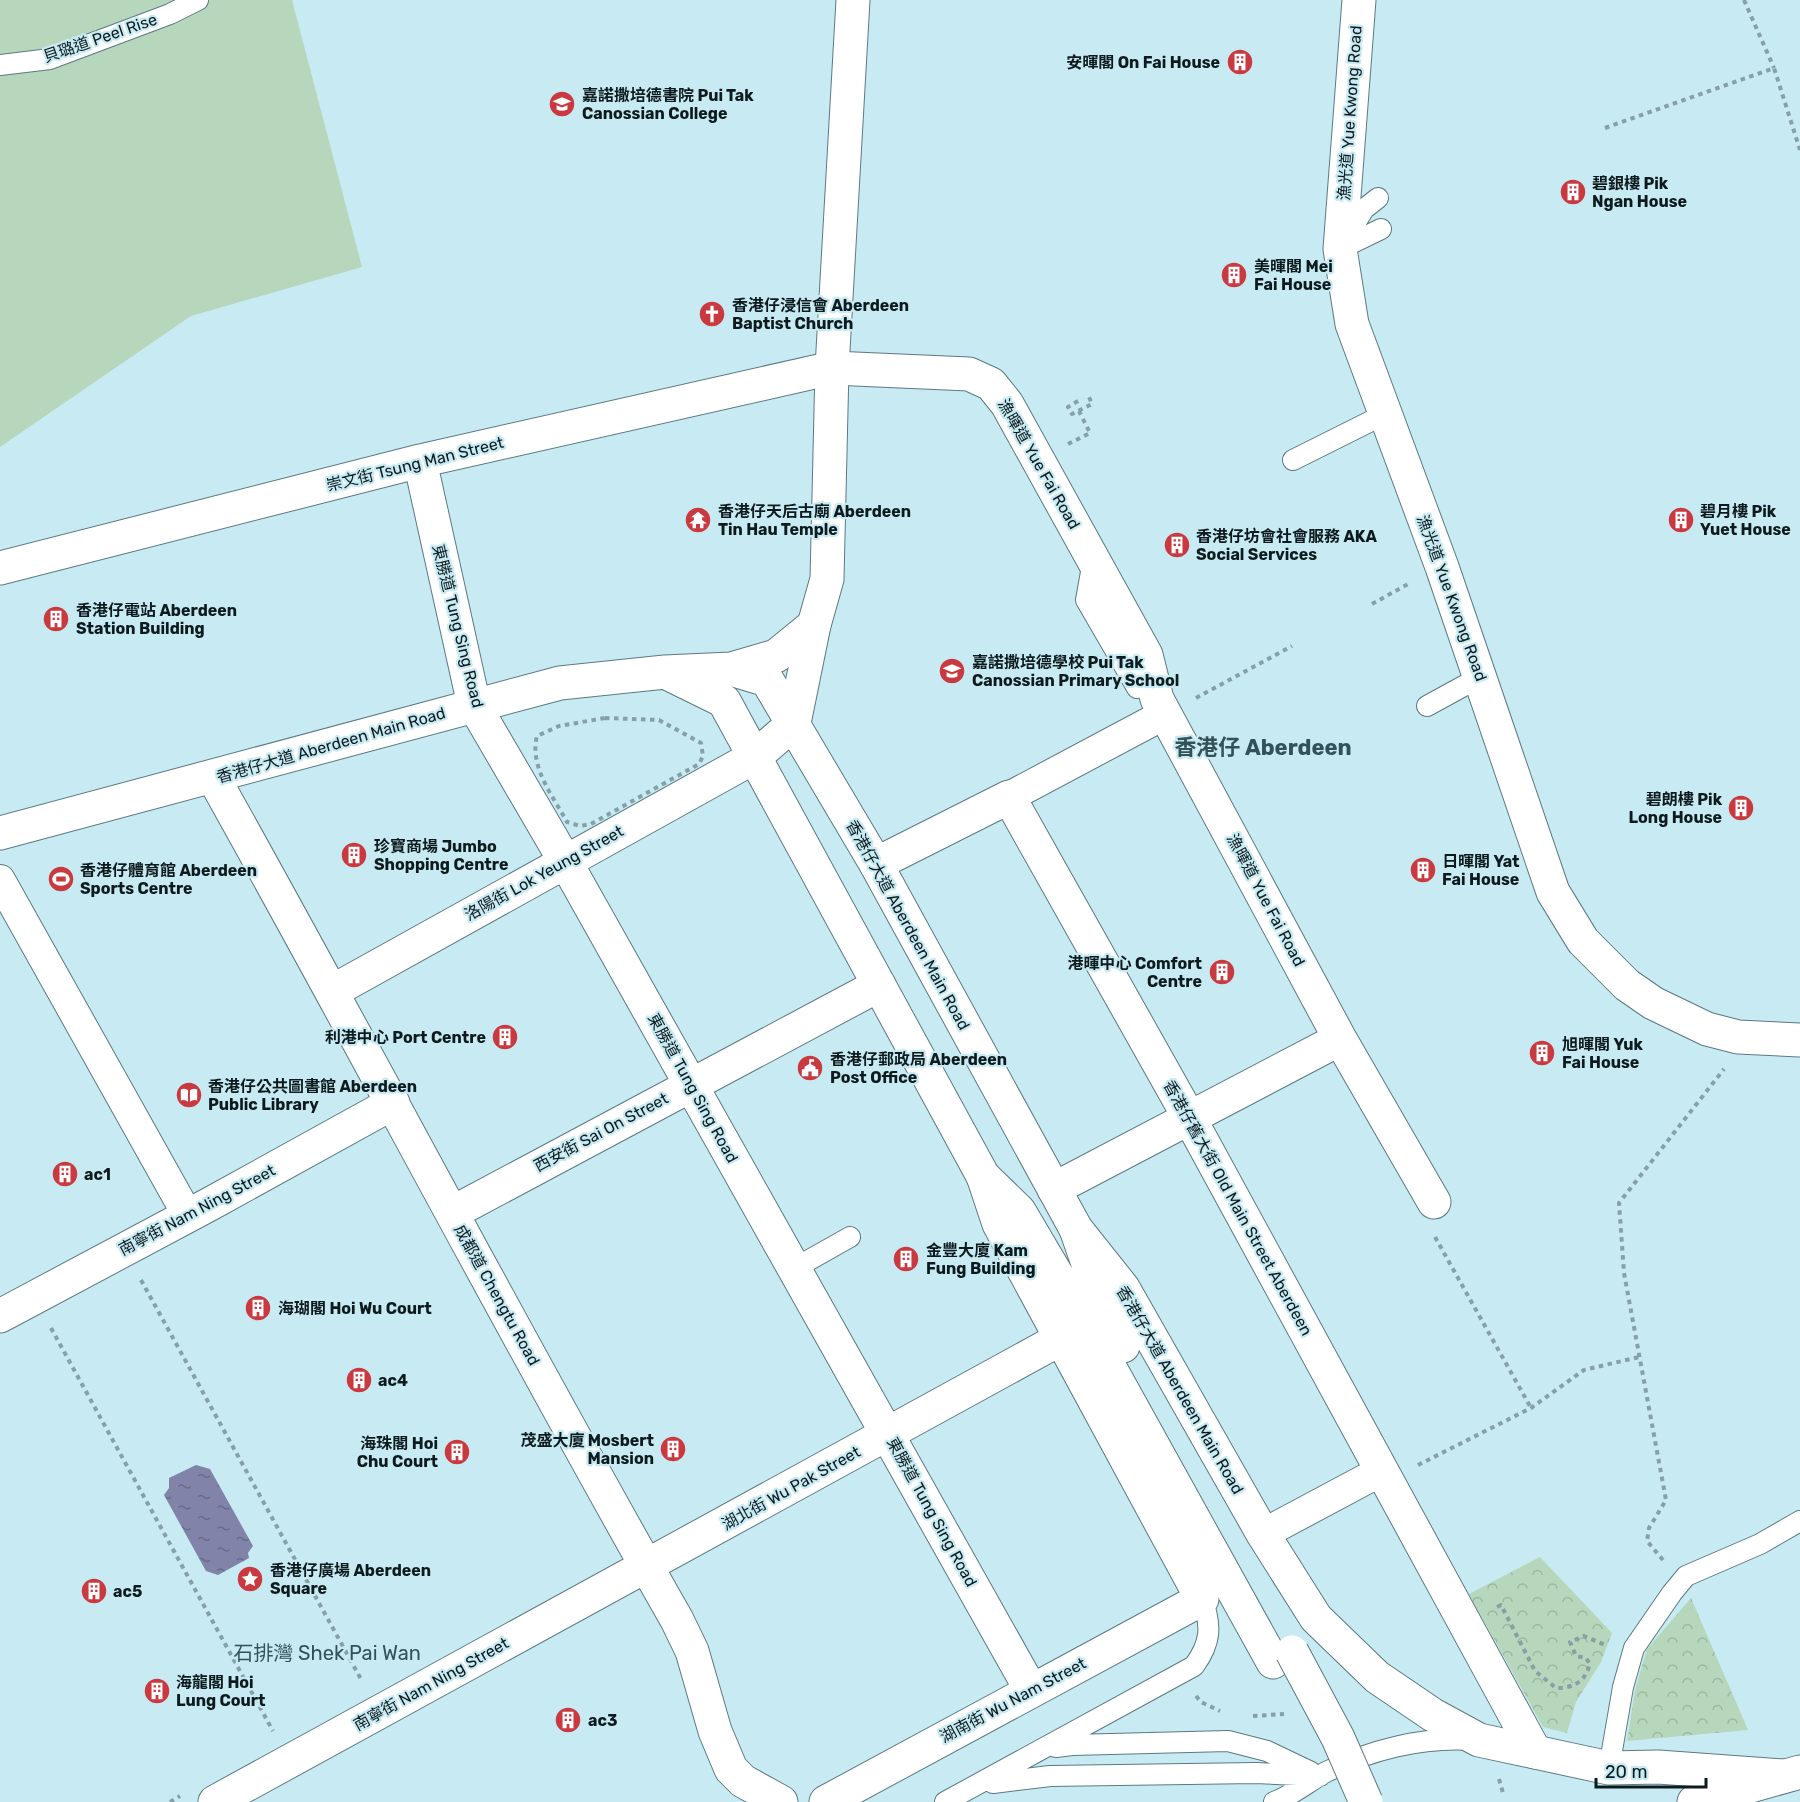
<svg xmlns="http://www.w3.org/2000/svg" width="1800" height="1802" font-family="Rubik,'Noto Sans TC',sans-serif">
<defs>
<pattern id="park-crowns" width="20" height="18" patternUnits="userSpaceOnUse" patternTransform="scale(1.5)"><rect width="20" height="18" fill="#b6d7bb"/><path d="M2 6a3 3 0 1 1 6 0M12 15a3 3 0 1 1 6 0" fill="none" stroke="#9bb8a0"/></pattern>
<pattern id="water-ripples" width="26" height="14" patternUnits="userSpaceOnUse" patternTransform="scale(1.5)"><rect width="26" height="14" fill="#8183a8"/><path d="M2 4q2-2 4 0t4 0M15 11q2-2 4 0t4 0" fill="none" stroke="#686a88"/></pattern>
</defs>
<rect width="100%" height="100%" fill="#c8eaf3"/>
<path fill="#b6d7bb" d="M0,0H292L362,267L191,316L0,447Z"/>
<path fill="url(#park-crowns)" d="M1540,1557L1612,1633L1601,1662L1576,1702L1567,1733L1543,1727L1469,1594Z
M1691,1598L1748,1730L1627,1741L1635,1690L1647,1649Z"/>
<path fill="url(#water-ripples)" d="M196,1465L210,1469L253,1546L248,1553L249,1558L218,1575L206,1571L164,1495L169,1488V1478Z"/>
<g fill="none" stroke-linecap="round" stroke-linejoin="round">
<defs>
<path id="service" d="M0,65L50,59L170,14L198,0
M1346,238L1364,209L1378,198
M1340,249L1381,229
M1293,460L1385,414
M1093,561L1086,600L1137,688
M1427,706L1480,677
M795,1268L850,1237
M1056,1747L1072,1745L1228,1741L1267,1751L1311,1772
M1609,1768L1623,1687L1634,1648L1672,1593L1686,1576L1760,1544L1800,1521
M993,1783L1050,1776L1256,1773L1320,1776
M945,1802L1194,1666C1211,1643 1212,1626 1202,1599
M1274,1802C1293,1795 1308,1782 1326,1772C1370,1750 1421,1737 1471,1740"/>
<path id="pedestrian" d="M1009,797L1165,714
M0,880L187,1214
M1263,1534L1381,1471"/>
<path id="minor" d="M420,461L474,705L565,861L1031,1690
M0,568L420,461L832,368L969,374L991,384L1007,404L1146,655L1157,699L1340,1039L1434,1202
M213,777C370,1057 518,1342 677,1620L692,1651L715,1731L731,1769L743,1781L781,1802
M876,864L1009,797L1190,1119L1535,1752
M333,991L756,756
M1054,1189L1340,1039
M452,1213L879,985
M0,1316L210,1204L393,1103
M215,1802L1062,1338
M826,1802L1202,1599L999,1224L983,1176"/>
<path id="tertiary" d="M1359,0L1340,249L1352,324L1442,567L1553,892L1583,941L1627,985L1653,1003L1707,1029L1738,1037L1800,1040
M756,756L794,723L814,625L827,579L832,368L853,0"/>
<path id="secondary" d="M731,669L776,656L814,625
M667,673L724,701L983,1176
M0,833L560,683L665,672L731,669L767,680L876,864L1076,1229L1123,1288L1263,1534L1316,1618L1377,1677L1433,1715L1479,1740L1609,1768L1658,1767L1783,1776"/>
<path id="primary" d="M983,1176L1019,1211L1084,1321L1273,1662
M1076,1229L1104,1310L1123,1346
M1694,1802L1800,1772"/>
</defs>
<use href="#service" stroke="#5b7a82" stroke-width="22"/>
<use href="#pedestrian" stroke="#5b7a82" stroke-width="32"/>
<use href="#minor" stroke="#5b7a82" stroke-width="35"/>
<use href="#tertiary" stroke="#5b7a82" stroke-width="35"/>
<use href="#secondary" stroke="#5b7a82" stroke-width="35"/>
<use href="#primary" stroke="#5b7a82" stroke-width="35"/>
<path stroke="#86a0a7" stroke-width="4" stroke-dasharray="4.5 4.5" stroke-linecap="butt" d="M1744,0L1774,68
M1605,128L1774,68L1800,150
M1078,401L1068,407L1072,414L1092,404L1089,397
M1068,444L1090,433L1079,411
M1372,604L1410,583
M1196,698L1292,646
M605,718L659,720L701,743L703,756L699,764L591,824L580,826L567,822C553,796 529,767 537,736L559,726Z
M1435,1237L1531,1408
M141,1280L362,1681
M51,1328L273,1731
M1418,1465L1531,1408L1584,1370L1639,1357
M1663,1560L1647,1541L1649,1528L1666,1500L1624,1273L1619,1203L1724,1069
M1497,1607L1501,1605L1535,1671L1556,1688C1575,1688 1585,1681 1590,1664L1586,1658L1576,1656L1570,1642L1584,1636L1605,1645
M1196,1696L1201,1702L1220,1711
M1253,1716L1284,1714
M1499,1779L1503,1793
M170,1802L180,1796"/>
<use href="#service" stroke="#fff" stroke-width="20"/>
<use href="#pedestrian" stroke="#fff" stroke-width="30"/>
<use href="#minor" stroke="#fff" stroke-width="33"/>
<use href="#tertiary" stroke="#fff" stroke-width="33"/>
<use href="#secondary" stroke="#fff" stroke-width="33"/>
<use href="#primary" stroke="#fff" stroke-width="33"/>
<defs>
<path id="primary-bridge" d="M1292,1652L1338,1738L1366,1802"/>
</defs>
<use href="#primary-bridge" stroke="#5b7a82" stroke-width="35" stroke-linecap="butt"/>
<use href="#primary-bridge" stroke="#fff" stroke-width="33"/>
</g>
<defs>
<symbol id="building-disc" viewBox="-11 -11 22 22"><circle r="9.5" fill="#c9393f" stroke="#c8eaf3"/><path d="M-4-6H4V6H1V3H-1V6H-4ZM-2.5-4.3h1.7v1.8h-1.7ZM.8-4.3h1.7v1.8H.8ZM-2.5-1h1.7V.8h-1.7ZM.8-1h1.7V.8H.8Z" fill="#fff"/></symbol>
<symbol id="school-disc" viewBox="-11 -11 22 22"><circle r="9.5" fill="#c9393f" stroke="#c8eaf3"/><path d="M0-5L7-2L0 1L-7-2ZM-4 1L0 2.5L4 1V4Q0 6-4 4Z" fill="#fff"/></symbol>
<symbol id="church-disc" viewBox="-11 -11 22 22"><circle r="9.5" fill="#c9393f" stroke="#c8eaf3"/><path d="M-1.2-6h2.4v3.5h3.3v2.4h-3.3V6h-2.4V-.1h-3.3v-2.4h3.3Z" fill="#fff"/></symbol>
<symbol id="temple-disc" viewBox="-11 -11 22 22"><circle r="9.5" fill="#c9393f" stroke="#c8eaf3"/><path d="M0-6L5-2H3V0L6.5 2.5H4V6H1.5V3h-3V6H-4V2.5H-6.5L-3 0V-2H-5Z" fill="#fff"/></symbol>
<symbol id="stadium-disc" viewBox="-11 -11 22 22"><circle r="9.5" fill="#c9393f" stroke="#c8eaf3"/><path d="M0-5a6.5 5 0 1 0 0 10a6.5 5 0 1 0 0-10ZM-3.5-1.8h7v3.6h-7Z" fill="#fff"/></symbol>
<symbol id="civic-disc" viewBox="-11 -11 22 22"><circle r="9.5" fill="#c9393f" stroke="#c8eaf3"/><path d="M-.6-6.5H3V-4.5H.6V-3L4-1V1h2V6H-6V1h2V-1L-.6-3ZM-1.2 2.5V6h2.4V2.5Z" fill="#fff"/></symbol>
<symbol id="library-disc" viewBox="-11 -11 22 22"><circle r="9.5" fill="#c9393f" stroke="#c8eaf3"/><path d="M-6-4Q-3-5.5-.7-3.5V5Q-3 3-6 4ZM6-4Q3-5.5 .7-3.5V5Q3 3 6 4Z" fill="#fff"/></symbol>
<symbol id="sight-disc" viewBox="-11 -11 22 22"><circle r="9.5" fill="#c9393f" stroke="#c8eaf3"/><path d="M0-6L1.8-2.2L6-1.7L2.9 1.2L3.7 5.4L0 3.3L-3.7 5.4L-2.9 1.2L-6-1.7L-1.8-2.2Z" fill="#fff"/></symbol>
</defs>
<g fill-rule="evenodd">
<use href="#building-disc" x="1225" y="47" width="30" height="30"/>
<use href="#school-disc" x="547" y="89" width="30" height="30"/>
<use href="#building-disc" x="1558" y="177" width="30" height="30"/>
<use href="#building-disc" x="1219" y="260" width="30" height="30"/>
<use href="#church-disc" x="697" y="299" width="30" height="30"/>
<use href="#temple-disc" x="683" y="505" width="30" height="30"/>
<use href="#building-disc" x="1666" y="505" width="30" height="30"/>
<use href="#building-disc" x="1162" y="530" width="30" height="30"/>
<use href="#building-disc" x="41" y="604" width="30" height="30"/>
<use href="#school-disc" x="937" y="656" width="30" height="30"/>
<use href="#building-disc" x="1726" y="793" width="30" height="30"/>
<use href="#building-disc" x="339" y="840" width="30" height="30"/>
<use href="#building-disc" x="1408" y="855" width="30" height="30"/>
<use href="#stadium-disc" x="46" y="864" width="30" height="30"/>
<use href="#building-disc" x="1207" y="957" width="30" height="30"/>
<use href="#building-disc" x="490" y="1022" width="30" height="30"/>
<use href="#building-disc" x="1527" y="1038" width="30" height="30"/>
<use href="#civic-disc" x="795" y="1053" width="30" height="30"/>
<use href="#library-disc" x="174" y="1080" width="30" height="30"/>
<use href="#building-disc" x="50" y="1159" width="30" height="30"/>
<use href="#building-disc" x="891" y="1244" width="30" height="30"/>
<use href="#building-disc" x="243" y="1293" width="30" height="30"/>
<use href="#building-disc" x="344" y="1365" width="30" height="30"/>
<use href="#building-disc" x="658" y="1434" width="30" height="30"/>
<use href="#building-disc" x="442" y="1437" width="30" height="30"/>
<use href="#sight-disc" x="235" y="1564" width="30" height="30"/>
<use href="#building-disc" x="79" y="1576" width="30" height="30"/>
<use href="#building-disc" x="142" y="1676" width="30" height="30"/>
<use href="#building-disc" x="553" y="1705" width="30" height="30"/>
</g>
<g text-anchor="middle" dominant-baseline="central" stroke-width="4.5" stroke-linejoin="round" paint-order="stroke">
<g font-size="16" fill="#0e1b1e" stroke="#c8eaf3">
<text transform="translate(100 38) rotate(-19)">貝璐道 Peel Rise</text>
<text transform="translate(1350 113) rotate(-86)">漁光道 Yue Kwong Road</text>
<text transform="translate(415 464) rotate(-14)">崇文街 Tsung Man Street</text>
<text transform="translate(1039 464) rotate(60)">漁暉道 Yue Fai Road</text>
<text transform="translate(1452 598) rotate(70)">漁光道 Yue Kwong Road</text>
<text transform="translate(458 626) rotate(76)">東勝道 Tung Sing Road</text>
<text transform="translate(331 745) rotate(-16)">香港仔大道 Aberdeen Main Road</text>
<text transform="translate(544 873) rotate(-29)">洛陽街 Lok Yeung Street</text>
<text transform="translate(1266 900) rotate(62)">漁暉道 Yue Fai Road</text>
<text transform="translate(908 925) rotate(61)">香港仔大道 Aberdeen Main Road</text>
<text transform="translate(693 1088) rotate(61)">東勝道 Tung Sing Road</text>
<text transform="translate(601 1132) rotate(-28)">西安街 Sai On Street</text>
<text transform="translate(1238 1208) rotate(61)">香港仔舊大街 Old Main Street Aberdeen</text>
<text transform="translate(197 1210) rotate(-28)">南寧街 Nam Ning Street</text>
<text transform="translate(497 1295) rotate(61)">成都道 Chengtu Road</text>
<text transform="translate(1180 1390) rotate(60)">香港仔大道 Aberdeen Main Road</text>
<text transform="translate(791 1488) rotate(-29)">湖北街 Wu Pak Street</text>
<text transform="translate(932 1512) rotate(61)">東勝道 Tung Sing Road</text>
<text transform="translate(431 1684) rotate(-29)">南寧街 Nam Ning Street</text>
<text transform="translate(1013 1700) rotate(-28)">湖南街 Wu Nam Street</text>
</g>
<g font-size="16" font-weight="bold" fill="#0e1b1e" stroke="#c8eaf3" text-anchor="start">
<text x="1220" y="62" text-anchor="end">安暉閣 On Fai House</text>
<text x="582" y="95">嘉諾撒培德書院 Pui Tak<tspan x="582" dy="18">Canossian College</tspan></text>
<text x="1592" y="183">碧銀樓 Pik<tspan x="1592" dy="18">Ngan House</tspan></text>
<text x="1254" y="266">美暉閣 Mei<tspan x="1254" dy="18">Fai House</tspan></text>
<text x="732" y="305">香港仔浸信會 Aberdeen<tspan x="732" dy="18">Baptist Church</tspan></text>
<text x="718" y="511">香港仔天后古廟 Aberdeen<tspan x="718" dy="18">Tin Hau Temple</tspan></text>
<text x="1700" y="511">碧月樓 Pik<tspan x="1700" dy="18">Yuet House</tspan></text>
<text x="1196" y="536">香港仔坊會社會服務 AKA<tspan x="1196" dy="18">Social Services</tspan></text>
<text x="76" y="610">香港仔電站 Aberdeen<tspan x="76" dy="18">Station Building</tspan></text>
<text x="972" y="662">嘉諾撒培德學校 Pui Tak<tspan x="972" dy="18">Canossian Primary School</tspan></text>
<text x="1722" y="799" text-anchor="end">碧朗樓 Pik<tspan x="1722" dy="18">Long House</tspan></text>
<text x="374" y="846">珍寶商場 Jumbo<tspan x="374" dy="18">Shopping Centre</tspan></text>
<text x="1442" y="861">日暉閣 Yat<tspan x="1442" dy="18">Fai House</tspan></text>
<text x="80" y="870">香港仔體育館 Aberdeen<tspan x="80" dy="18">Sports Centre</tspan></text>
<text x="1202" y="963" text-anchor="end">港暉中心 Comfort<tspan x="1202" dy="18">Centre</tspan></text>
<text x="486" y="1037" text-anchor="end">利港中心 Port Centre</text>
<text x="1562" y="1044">旭暉閣 Yuk<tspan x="1562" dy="18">Fai House</tspan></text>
<text x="830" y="1059">香港仔郵政局 Aberdeen<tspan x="830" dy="18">Post Office</tspan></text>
<text x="208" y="1086">香港仔公共圖書館 Aberdeen<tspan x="208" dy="18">Public Library</tspan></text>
<text x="84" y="1174">ac1</text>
<text x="926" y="1250">金豐大廈 Kam<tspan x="926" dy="18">Fung Building</tspan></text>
<text x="278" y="1308">海瑚閣 Hoi Wu Court</text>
<text x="378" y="1380">ac4</text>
<text x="654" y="1440" text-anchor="end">茂盛大廈 Mosbert<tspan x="654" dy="18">Mansion</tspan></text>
<text x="438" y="1443" text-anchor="end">海珠閣 Hoi<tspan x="438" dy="18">Chu Court</tspan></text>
<text x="270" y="1570">香港仔廣場 Aberdeen<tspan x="270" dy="18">Square</tspan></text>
<text x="113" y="1591">ac5</text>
<text x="176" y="1682">海龍閣 Hoi<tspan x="176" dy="18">Lung Court</tspan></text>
<text x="588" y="1720">ac3</text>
</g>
<g font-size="20" fill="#335159" stroke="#c8eaf3">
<text x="327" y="1653">石排灣 Shek Pai Wan</text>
</g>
<g font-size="22" font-weight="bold" fill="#335159" stroke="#c8eaf3">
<text x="1263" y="747">香港仔 Aberdeen</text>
</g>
</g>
<path d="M1596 1778v9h110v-9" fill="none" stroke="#0e1b1e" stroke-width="3"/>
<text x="1605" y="1778" font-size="18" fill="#0e1b1e" stroke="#c8eaf3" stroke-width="4.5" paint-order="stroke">20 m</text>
</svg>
